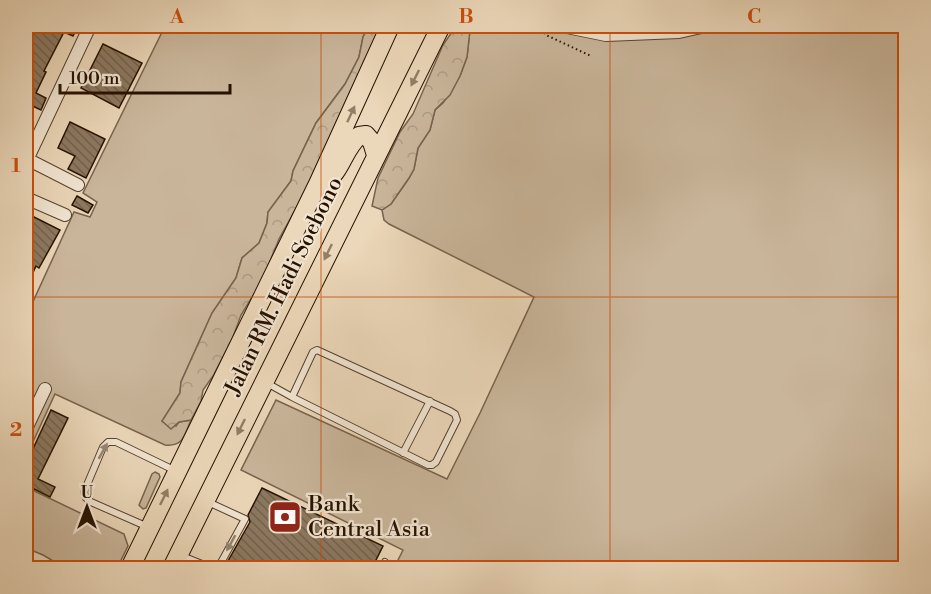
<svg xmlns="http://www.w3.org/2000/svg" width="931" height="594" font-family="'Libre Bodoni',serif">
<defs>
<pattern id="forest-crowns" width="20" height="18" patternUnits="userSpaceOnUse" patternTransform="scale(1.5)"><rect width="20" height="18" fill="#c9b59a"/><path d="M2 6a3 3 0 1 1 6 0M12 15a3 3 0 1 1 6 0" fill="none" stroke="#ac9b83"/></pattern>
<pattern id="building-back-hatch" width="6" height="6" patternUnits="userSpaceOnUse" patternTransform="scale(1.5)"><rect width="6" height="6" fill="#8c7860"/><path d="M-1 5l2 2M0 0l6 6M5-1l2 2" fill="none" stroke="#72614d"/></pattern>
</defs>
<rect width="100%" height="100%" fill="#ebd7b9"/>
<filter id="stains"><feTurbulence type="fractalNoise" baseFrequency=".00333" numOctaves="4"/><feColorMatrix values="0 0 0 0 .2 0 0 0 0 .09 0 0 0 0 .02 0 0 0 .5 -.17"/></filter>
<radialGradient id="worn" r=".72"><stop offset=".6" stop-color="#630" stop-opacity="0"/><stop offset="1" stop-color="#630" stop-opacity=".3"/></radialGradient>
<path fill="#c9b59a" stroke="#77634d" stroke-width="1.5" d="M165,26H369L363,37L359,57L345,84L316,123L293,171L291,181L268,212L267,223L259,243L242,258L236,278L212,313L181,382L180,393L162,421L176,426L179,422L191,420C184,435 184,447 165,445L55,394L26,457V317L74,212L90,217L97,202L83,193Z
M467,26H905V568H394L403,550L241,470L276,400L447,479L480,413L534,297L389,224L384,220L382,210L391,204L409,178L414,169L418,148L430,130L435,110L443,103L460,76L467,57L470,30Z
M155,472L159,474L160,477L146,508L143,509L139,505L152,474Z
M26,487L124,534L128,546L117,568H65L43,555L26,548Z"/>
<path fill="url(#forest-crowns)" stroke="#77634d" stroke-width="1.5" d="M369,26H385L305,192L279,239L262,281L241,315L233,337L213,376L203,390L201,401L191,420L179,422L171,429L162,421L180,393L181,382L212,313L236,278L242,258L259,243L267,223L268,212L291,181L293,171L316,123L345,84L359,57L363,37Z
M456,26H467L470,30L467,57L460,76L450,95L435,110L430,130L418,148L414,169L409,178L391,204L382,210L372,206L378,178L400,132L413,114L443,45Z"/>
<path fill="url(#building-back-hatch)" stroke="#251100" stroke-width="1.5" d="M35,26H78L73,36L64,32L44,71L46,72L36,93L46,98L41,110L26,103V46Z
M103,44L142,63L119,108L81,88Z
M70,122L105,139L86,178L68,169L75,156L58,148Z
M77,196L93,205L88,213L72,205Z
M26,213L60,230L39,268L36,266L26,288Z
M51,410L68,418L38,479L55,487L50,497L26,485V464Z
M262,488L383,546L372,568H224L250,522L248,515Z"/>
<g fill="none" stroke-linecap="round" stroke-linejoin="round">
<defs>
<path id="service" d="M265,382L292,397L428,465H432L436,462L457,420L455,414L450,411L317,350L313,352L292,397
M403,453L430,401
M208,502L245,519L218,568
M148,527L91,502L86,498L84,492L103,447L108,442H116L176,471
M182,556L212,568
M382,568L385,562"/>
<path id="minor" d="M562,26L606,35L679,32L706,26
M27,159L78,185
M26,162L90,26
M26,198L65,215
M26,429L45,389
M26,564L35,568"/>
<path id="primary" d="M323,183C342,172 343,149 359,136L366,135L372,142L376,155
M130,568L318,184L390,26
M172,568L441,26"/>
</defs>
<use href="#service" stroke="#56422e" stroke-width="8"/>
<use href="#minor" stroke="#56422e" stroke-width="14"/>
<use href="#primary" stroke="#251100" stroke-width="20"/>
<path stroke="#251100" stroke-width="2" stroke-dasharray="1.5 3" stroke-linecap="butt" d="M538,26L546,35L591,56"/>
<use href="#service" stroke="#f2e5d2" stroke-width="6"/>
<use href="#minor" stroke="#f2e5d2" stroke-width="12"/>
<use href="#primary" stroke="#ebd7b9" stroke-width="18"/>
</g>
<defs><path id="oneway-solid" d="M-6-.8H1V-3.2L6.5 0L1 3.2V.8H-6Z" transform="scale(1.5)"/></defs>
<g fill="#927e66">
<use href="#oneway-solid" transform="translate(415 78) rotate(117)"/>
<use href="#oneway-solid" transform="translate(351 114) rotate(-65)"/>
<use href="#oneway-solid" transform="translate(328 252) rotate(116)"/>
<use href="#oneway-solid" transform="translate(241 427) rotate(116)"/>
<use href="#oneway-solid" transform="translate(164 497) rotate(-64)"/>
</g>
<g fill="#968674">
<use href="#oneway-solid" transform="translate(103 451) rotate(-61)"/>
<use href="#oneway-solid" transform="translate(231 543) rotate(119)"/>
</g>
<path fill="none" stroke="#cb4e0a" stroke-width="1.5" stroke-opacity="0.55" d="M321,26V568M610,26V568M26,297H906"/>
<defs>
<symbol id="bank-square" viewBox="-11 -11 22 22"><rect x="-9" y="-9" width="18" height="18" rx="4" fill="#8f2418" stroke="#f2e5d2"/><path d="M-6-4H6V4H-6ZM0-2.3a2.3 2.3 0 1 0 0 4.6a2.3 2.3 0 1 0 0-4.6Z" fill="#fff"/></symbol>
</defs>
<g fill-rule="evenodd">
<use href="#bank-square" x="266" y="498" width="38" height="38"/>
</g>
<g text-anchor="middle" dominant-baseline="central" stroke-width="4.5" stroke-linejoin="round" paint-order="stroke">
<g font-size="22" fill="#251100" stroke="#f2e5d2">
<text transform="translate(284 286) rotate(-64)">Jalan RM. Hadi Soebono</text>
</g>
<g font-size="22" fill="#251100" stroke="#f2e5d2" text-anchor="start">
<text x="308" y="504">Bank<tspan x="308" dy="25">Central Asia</tspan></text>
</g>
</g>
<rect width="931" height="594" fill="none" stroke="#ebd7b9" stroke-width="66"/>
<g transform="translate(87 507)" stroke="#f2e5d2" stroke-width="4.5" paint-order="stroke">
<path d="M0-4.5L10 22L0 15L-10 22Z" fill="#251100"/>
<text y="-9" font-size="16" font-weight="bold" text-anchor="middle" fill="#251100">U</text>
</g>
<path d="M60 84v9h170v-9" fill="none" stroke="#251100" stroke-width="3"/>
<text x="69" y="84" font-size="18" fill="#251100" stroke="#f2e5d2" stroke-width="4.5" paint-order="stroke">100 m</text>
<rect x="33" y="33" width="865" height="528" fill="none" stroke="#cb4e0a" stroke-width="2"/>
<g font-size="20" text-anchor="middle" font-weight="bold" fill="#cb4e0a">
<text x="177" y="23">A</text>
<text x="466" y="23">B</text>
<text x="754" y="23">C</text>
<text x="16" y="172">1</text>
<text x="16" y="436">2</text>
</g>
<rect width="100%" height="100%" filter="url(#stains)"/>
<rect width="100%" height="100%" fill="url(#worn)"/>
</svg>
